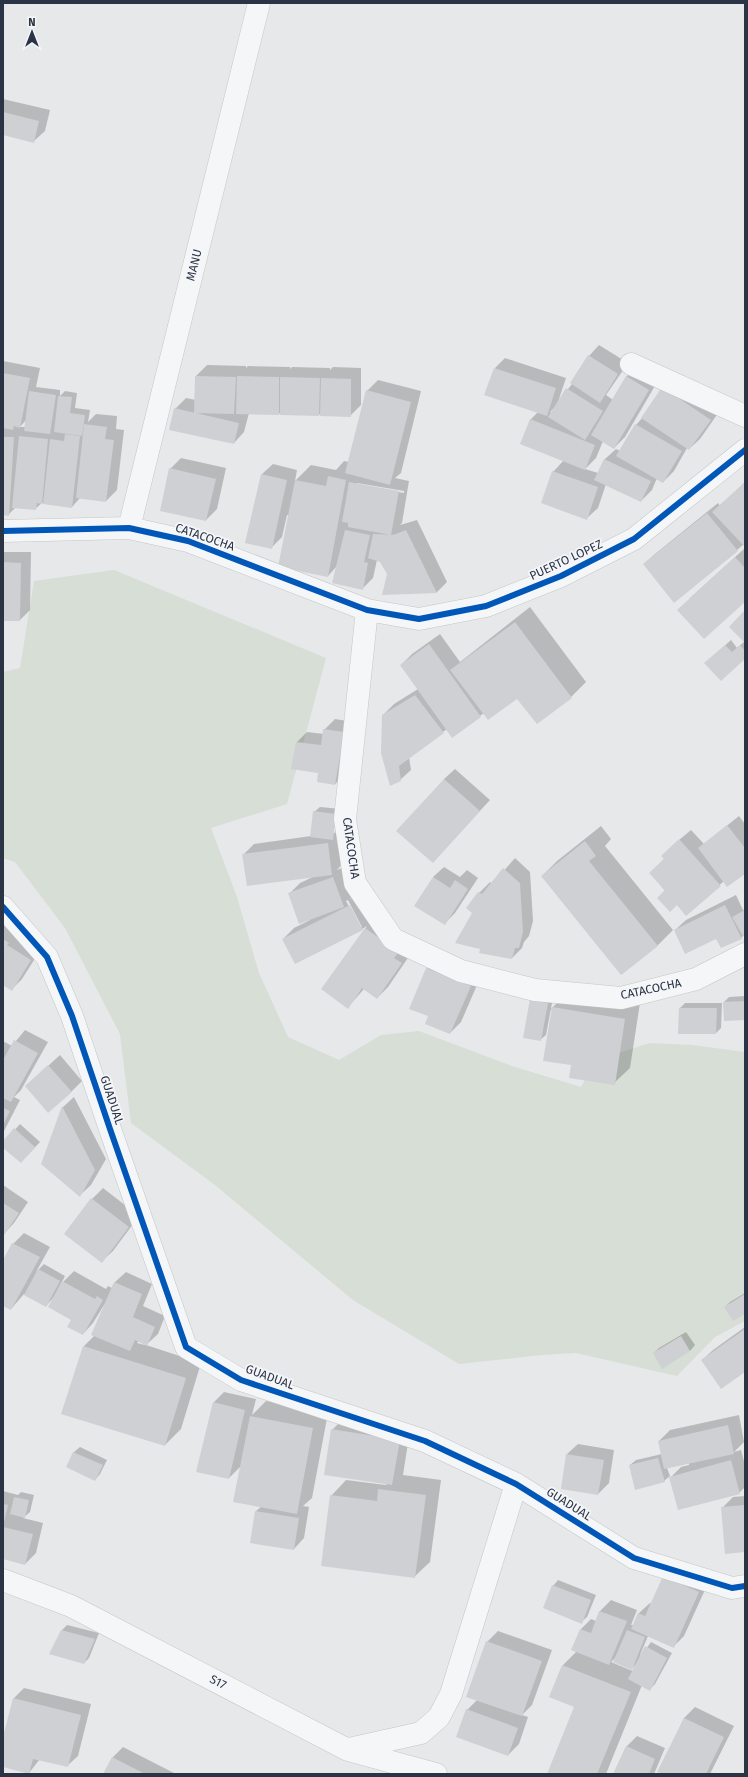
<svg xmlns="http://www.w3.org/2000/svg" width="748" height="1777" font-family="'Fira Sans',sans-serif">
<rect width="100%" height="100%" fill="#e6e8ea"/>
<path fill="#d6ded6" d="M114,570L326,658L287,804L211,828L237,897L259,973L288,1037L339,1060L381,1035L419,1031L515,1067L581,1087L596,1060L650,1043L692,1045L745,1052V1321L715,1337L677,1376L576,1353L542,1355L459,1364L353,1300L215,1185L131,1123L120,1034L65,928L15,862L3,858V672L20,668L34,581Z"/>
<path fill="#0003" fill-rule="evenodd" d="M3,99L50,110L45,131L34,141L3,134V136Z
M599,345L628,363L606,395L613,400L626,377L637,366L659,379L625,437L614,448L603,441L596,458L585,469L598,473L605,459L616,449L620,451L636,425L643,417L663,388L721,409L700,439L689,449L687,448L674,471L663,482L657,478L652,490L641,501L606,484L598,508L587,518L553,472L564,460L521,443L531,419L538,412L495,368L505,358L566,378L558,402L572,384L589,356ZM555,407L552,413L550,412Z
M3,361L40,368L36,387L60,390V396L65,391L77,393L75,408L90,410L88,422L96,414L117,416L116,429L124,430L117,490L106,501L80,498L72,507L42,503L35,509L16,507L8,515L3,514ZM26,420L25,427H20Z
M207,365L246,366V368L248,366L290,367V369L292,367L330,368V370L333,367L361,368V405L350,416L321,413L319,415L281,412L279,414L249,413L244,432L234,443L175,409L186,398L196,400V376Z
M378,380L421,391L401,473L395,478L409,481L402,523L400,525L417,520L447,582L437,592L384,594L388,573L381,561L377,560L373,578L362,589L337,566L328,576L289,515H287L282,537L271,548L262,474L273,464L297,470L295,481L311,465L336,470L344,461L349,462L367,391ZM357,483L404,491V493L357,485Z
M181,458L226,468L217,509L206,520L170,469Z
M745,482V545L744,544L737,550L644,564L655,554L718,503L720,506Z
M745,548V601L689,599Z
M3,552H31L30,610L20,620H3Z
M530,607L586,682L571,697H518L484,713L452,736L447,729L409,757L411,770L400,780L383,715L394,704L418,689L401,665L412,654L440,634L460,662Z
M745,612V658H711L731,640L737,648L745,641Z
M335,719L354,722L346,774L335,784L319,773L297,742L307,732L324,734V730Z
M455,769L490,800L443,851L444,779Z
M320,807L341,809L342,864L337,870L344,867L354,895L350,899L360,895L412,952L388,987L377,998L364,989L348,1007L322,989L367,926L362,929L283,939L294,928L310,920L289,894L300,883L315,876L243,855L254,844L311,836L314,812ZM338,810L335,833H333ZM348,900L362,927H360L346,901Z
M739,816L745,824V872L724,881L686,915L650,873L664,859L673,845L691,830L704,844Z
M601,826L611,839L605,846L673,930L658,945L622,974L542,876L557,861Z
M515,858L530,872L533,921L529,936L524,942L522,948L512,958L481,948L474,912L479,893L490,882L492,884Z
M444,867L460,877L467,870L478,878L455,913L445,923L433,877Z
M736,895L743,910L745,909V934L741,938L717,937L675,930L686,920Z
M3,921L41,949L22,979L12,989L3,984Z
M437,958L481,976L461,1022L450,1033L429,1016L427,969Z
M568,992L640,1003L630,1068L614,1083L551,1009Z
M745,996V1019L724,1002L729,997Z
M553,998L546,1035L540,1040L531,1000Z
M685,1003H722L721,1028L716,1033H679L680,1008Z
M25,1030L48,1042L21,1090L14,1097L20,1100L3,1133V1041L12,1046Z
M60,1055L82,1081L71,1092L26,1086Z
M74,1097L106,1159L91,1185L80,1195L42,1164L63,1107Z
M20,1124L40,1142L26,1157L3,1146V1143Z
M3,1185L28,1202L14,1223L4,1234Z
M103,1188L139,1216L113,1251L102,1261L92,1199Z
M24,1233L50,1247L36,1272L44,1264L65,1276L61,1284L74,1271L106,1289L108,1286L112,1288L115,1282L126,1272L152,1284L143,1306L165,1316L158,1334L146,1345L201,1363L181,1429L165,1445L84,1346L95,1335L105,1305H104L93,1323L83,1334L54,1297L46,1306L24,1294L11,1309L3,1305V1262L13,1244ZM139,1341L146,1344L145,1345L137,1343Z
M745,1293V1313L725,1307L730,1302Z
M745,1327V1371L702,1360L713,1350Z
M686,1332L695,1345L690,1351L654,1353L659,1348Z
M224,1392L256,1399L252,1415L266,1401L328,1413L312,1498L303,1506L309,1507L304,1538L294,1549L256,1511L262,1506L241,1466L229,1478L213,1403Z
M739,1415L744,1442L734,1452L741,1450L745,1465V1487L739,1493L671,1477L681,1467L689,1465V1463L667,1468L670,1476L664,1481L630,1465L636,1460L662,1454L659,1441L670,1430Z
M343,1419L410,1430L403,1475L441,1480L430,1562L414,1577L331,1496L346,1480L386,1485L387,1483L332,1430Z
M578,1444L614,1450L609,1483L598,1494L567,1454Z
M80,1447L107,1460L100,1474L95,1480L67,1467L74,1452Z
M3,1491L18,1495L21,1492L34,1495L30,1512L23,1518L43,1523L36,1553L25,1564L3,1558Z
M745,1496V1551L722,1508L733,1497Z
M664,1577L709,1581L684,1636L673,1647L648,1636L640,1655L641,1656L651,1642L672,1653L655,1684L650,1689L642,1685L606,1774H548L576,1707L550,1697L563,1665L577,1651L580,1630L591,1619L596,1621L600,1611L611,1600L637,1610L631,1625H634L639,1613L650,1603L652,1604ZM616,1657L632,1669L636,1664L635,1672L611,1662Z
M558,1580L596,1595L587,1617L581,1622L553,1586Z
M67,1625L99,1633L89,1658L84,1663L62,1630Z
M498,1631L552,1650L532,1705L522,1715L528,1717L519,1744L508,1755L467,1710L477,1700L487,1642Z
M24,1688L91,1704L78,1756L67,1766L40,1759L29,1773L3,1766V1742L14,1698Z
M695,1707L734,1726L710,1774H664L659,1772L684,1718Z
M637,1736L665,1748L654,1774H614L626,1747Z
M123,1747L176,1774H104L112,1758Z"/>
<path fill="#ced0d3" d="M3,112L39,121L34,143L3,135Z
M588,355L618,374L600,403L570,383Z
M494,368L556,388L547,416L484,395Z
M3,373L30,378L20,428L14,426L13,430L3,428Z
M195,376L236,377L234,414L194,413Z
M237,376L279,377V415L236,414Z
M626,376L649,390L614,449L591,435Z
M280,377L320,378L319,416L280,415Z
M321,378L351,379V417L320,416Z
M662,387L711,420L689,450L641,418Z
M566,388L603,411L585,440L548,417Z
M366,390L411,402L390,485L345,473Z
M29,391L56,395L50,434L24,431Z
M58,396L72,397L70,413L85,415L82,436L54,432Z
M174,408L239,423L234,444L169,430Z
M530,419L595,445L585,470L520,444Z
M84,424L107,427L105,439L114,440L106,502L76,498Z
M635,424L682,451L663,483L616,456Z
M65,434L80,436L72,508L43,504L50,439L64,441Z
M19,436L48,439L42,504L37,503L36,510L12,508Z
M3,437H14L9,516L3,515Z
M604,459L651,481L641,502L594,480Z
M169,468L216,479L206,521L160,511Z
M552,471L598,487L587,520L541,503Z
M261,474L287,480L272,549L245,543Z
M328,476L346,480L328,577L278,567L295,480L326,486Z
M349,482L399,491L391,535L348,527V523L342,522Z
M745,482V547L712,512Z
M707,513L738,551L674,603L643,564Z
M345,530L370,535L364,562L368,563L363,590L332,583Z
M406,530L437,593L382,595L387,574L380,562L368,558L373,534L395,535H393Z
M735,557L745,568V602L704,639L677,610Z
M3,562L21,563L20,621H3Z
M745,610V643L729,627Z
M515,622L572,698L537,724L517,699L488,720L450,670Z
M429,644L481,717L452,738L400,665Z
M725,645L732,652L740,645L745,651V659L721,681L704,663Z
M415,695L444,733L399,766L401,781L390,786L381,753L382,715Z
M323,729L344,732L335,785L317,782L318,773L291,769L296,742L321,745Z
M444,779L480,811L433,863L396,831Z
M313,811L336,814L333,840L310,837Z
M727,825L745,848V874L727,887L698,848Z
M679,839L721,886L686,916L677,905L670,912L657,898L665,890L649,873L664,859L661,856Z
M585,841L596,856L589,861L658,946L621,975L541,876Z
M328,843L332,875L247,886L242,854Z
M503,868L520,883L523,932L519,948H515L512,959L479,953L480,949L455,943L472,913L466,908L478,892L482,894Z
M333,877L344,907L299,924L288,893Z
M433,877L450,888L455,880L468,889L445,925L414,906Z
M350,905L363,930L295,964L282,939Z
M725,905L742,939L721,948L716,939L685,954L674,930Z
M745,910V935L743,936L732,917Z
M365,928L399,952L394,958L402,963L377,999L362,988L348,1009L321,989Z
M3,939L9,943L7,945L31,960L12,991L3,985Z
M426,968L471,986L450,1034L425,1024L428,1016L409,1009Z
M530,999L548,1003L541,1041L523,1038Z
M745,1001V1020L724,1021L723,1002Z
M552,1007L625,1019L615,1085L569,1078L571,1065L543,1061Z
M679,1008H717L716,1034H678Z
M14,1040L38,1053L11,1102L3,1098V1057L4,1058Z
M48,1065L72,1092L48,1113L25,1086Z
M62,1106L95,1170L80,1197L41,1164Z
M3,1108L10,1111L3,1125Z
M14,1128L35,1147L21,1163L3,1148V1141Z
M91,1198L129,1227L102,1263L64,1234Z
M3,1203L19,1213L4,1235H3Z
M12,1243L40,1257L11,1310L3,1306V1260Z
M38,1269L60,1281L46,1307L24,1295Z
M62,1281L95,1299L97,1296L103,1300L83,1335L67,1327L71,1320L48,1307Z
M114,1282L142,1294L133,1317L155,1327L147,1346L135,1340L130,1351L91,1335Z
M745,1294V1314L733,1321L724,1307Z
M745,1329V1372L721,1389L701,1360Z
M681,1336L690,1351L662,1369L653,1353Z
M83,1346L186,1378L165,1446L61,1414Z
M213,1402L245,1410L229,1479L196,1472Z
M250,1416L313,1428L297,1514L233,1502Z
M728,1425L734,1454L664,1469L658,1441Z
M331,1429L400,1440L392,1485L324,1475Z
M73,1452L103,1465L95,1481L66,1467Z
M566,1454L604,1460L598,1495L561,1489Z
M658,1458L665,1482L635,1490L629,1465Z
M731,1460L740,1494L678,1510L669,1477Z
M378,1489L426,1495L415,1578L321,1566L330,1495L377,1501Z
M14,1497L29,1500L25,1518L10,1514Z
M3,1504L8,1505L4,1522H3Z
M745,1505V1552L725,1554L721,1507Z
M255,1511L299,1518L294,1550L250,1543Z
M3,1527L33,1534L25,1565L3,1559Z
M663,1576L699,1592L674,1648L631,1629L638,1613L645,1616Z
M552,1585L591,1600L582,1624L543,1608Z
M599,1611L627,1621L609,1665L571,1650L580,1629L591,1633Z
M61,1630L95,1639L84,1664L49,1654Z
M627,1630L645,1637L632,1670L613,1662Z
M486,1641L542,1661L522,1716L466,1697Z
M645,1646L667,1658L650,1691L628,1679Z
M562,1665L631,1692L597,1774H547L574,1707L549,1697Z
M13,1698L81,1715L68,1767L33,1759L29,1774L3,1767V1737Z
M466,1709L518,1728L508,1756L456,1737Z
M684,1718L724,1737L706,1774H662L657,1772Z
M626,1746L655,1759L649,1774H613Z
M112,1757L145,1774H103Z"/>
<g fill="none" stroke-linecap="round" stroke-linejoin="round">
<defs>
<path id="street" d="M631,364L745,416
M129,528L259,3
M3,531L129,528L188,541L367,610L419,619L486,606L561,576L634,539L745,450
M367,610L345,819L355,883L393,939L461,971L535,990L621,998L696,979L745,954
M3,907L47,957L72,1016L110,1129L186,1347L241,1380L425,1441L516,1484L634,1558L732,1588L745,1586
M3,1580L71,1606L348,1750L436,1774
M349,1749L421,1733L439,1717L451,1694L516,1484"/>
</defs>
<use href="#street" stroke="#c4c6c8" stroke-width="23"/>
<use href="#street" stroke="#f5f6f7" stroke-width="22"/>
<defs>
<path id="cycleway" d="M3,531L129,528L188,541L367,610L419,619L486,606L561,576L634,539L745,450
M3,907L47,957L72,1016L110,1129L186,1347L241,1380L425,1441L516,1484L634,1558L732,1588L745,1586"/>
</defs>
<use href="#cycleway" stroke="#f4f6f9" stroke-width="8"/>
<use href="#cycleway" stroke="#0057b8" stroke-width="6"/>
</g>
<g text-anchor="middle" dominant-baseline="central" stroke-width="3.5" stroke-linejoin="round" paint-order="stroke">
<g font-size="12" fill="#2b3445" stroke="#f4f6f9">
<text transform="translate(194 265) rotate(-76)">MANU</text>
<text transform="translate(205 537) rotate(19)">CATACOCHA</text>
<text transform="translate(566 560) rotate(-25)">PUERTO LOPEZ</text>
<text transform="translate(351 848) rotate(82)">CATACOCHA</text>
<text transform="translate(651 989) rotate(-12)">CATACOCHA</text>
<text transform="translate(112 1100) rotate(72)">GUADUAL</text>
<text transform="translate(270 1377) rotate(20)">GUADUAL</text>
<text transform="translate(569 1504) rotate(32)">GUADUAL</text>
<text transform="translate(218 1682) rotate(27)">S17</text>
</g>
</g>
<rect width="748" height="1777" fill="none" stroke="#2b3445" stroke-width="8"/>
<g transform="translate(32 32)" stroke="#f4f6f9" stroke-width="3" paint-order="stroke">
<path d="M0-3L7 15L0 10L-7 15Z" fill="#2b3445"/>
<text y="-6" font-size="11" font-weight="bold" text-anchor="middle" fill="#2b3445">N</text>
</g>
</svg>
